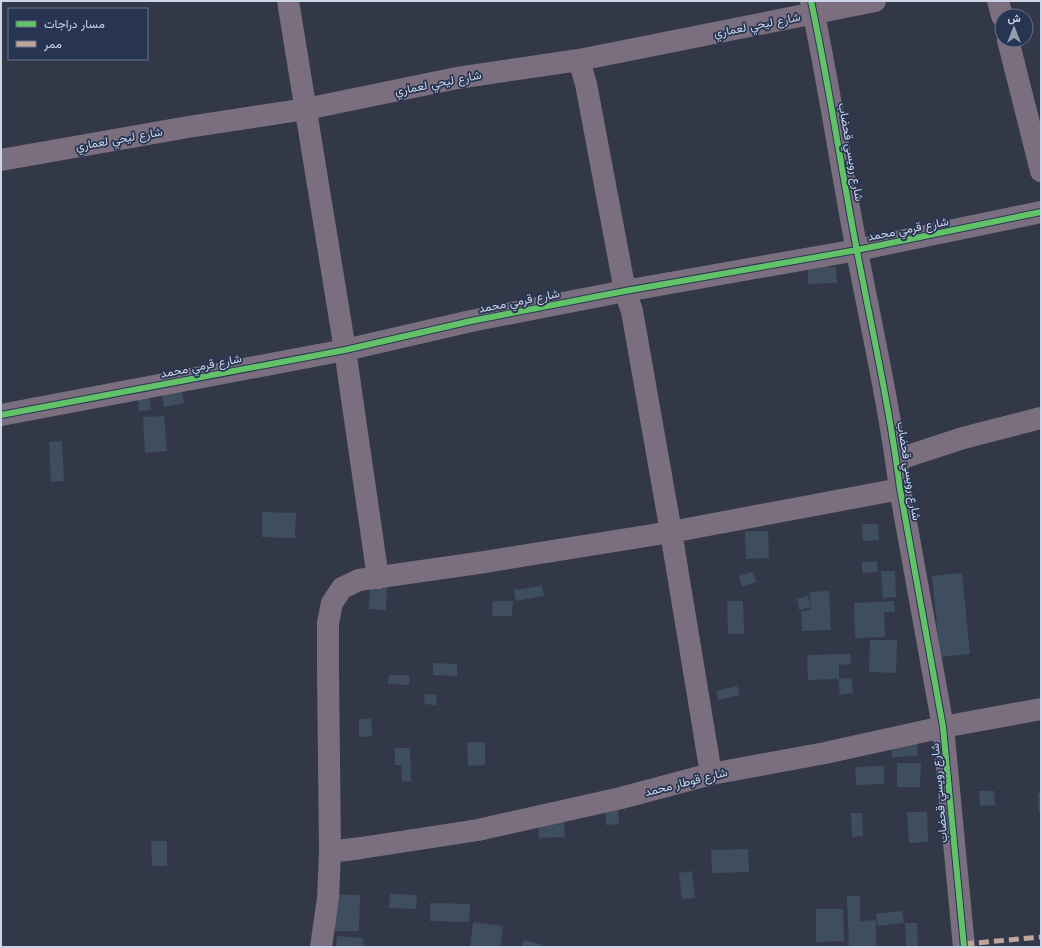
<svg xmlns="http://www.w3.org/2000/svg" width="1042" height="948" font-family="Jost,Vazirmatn,sans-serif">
<rect width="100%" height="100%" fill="#323848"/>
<path fill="#3f4e5e" d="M807,254H826L827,267H836L837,283L808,284Z
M180,380L184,403L164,407L159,384Z
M147,384L151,410L139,411L136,386Z
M164,416L167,451L145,453L143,417Z
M62,441L64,481L51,482L49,442Z
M262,512L296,513L295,538L262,537Z
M862,524H878L879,540L863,541Z
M745,531H768L769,558L746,559Z
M877,561L878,572L862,573V562Z
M881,571H895L896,597L883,598Z
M753,572L756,582L742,587L739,576Z
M962,573L970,654L940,657L932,576Z
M542,586L544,596L516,601L514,590Z
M370,587H387L386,610L369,609Z
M829,591L831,630L802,631L801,611L811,610L810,592Z
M808,596L811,607L799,610L797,599Z
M493,601H513L512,616H492Z
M727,601H743L744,634H728Z
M894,601L895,612H884L885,637L855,638L854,603Z
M870,640H897L896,673L869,672Z
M850,654L851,664L839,665V679L808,680L807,655Z
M433,663L457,664V676L433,675Z
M389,675H409V685L388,684Z
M851,678L853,693L840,695L838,679Z
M737,686L740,695L718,700L716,691Z
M425,694L437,695L436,705L424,704Z
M359,719H371L372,736L359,737Z
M917,727L918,756L892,757L891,728Z
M467,742H485V765L468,766Z
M395,748H410L411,781L402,782L401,765H395Z
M897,763H921L920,787H897Z
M884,766V784L856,785L855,767Z
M979,791H994L995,805L980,806Z
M1038,793H1041V813H1039Z
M605,799H618L619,824L606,825Z
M907,812H927L928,842L909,843Z
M851,813H862L863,836L852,837Z
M564,819L565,837L539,838L538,820Z
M151,841H167V866H152Z
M748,849L749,872L712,873L711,850Z
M692,871L695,898L682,899L679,873Z
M330,894L360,895L359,931H329Z
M390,894L417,895L416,909L389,908Z
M847,896H860V921L876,920V947H849Z
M430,903L470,904L469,922L430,921Z
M816,909H843L844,941L816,942Z
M902,911L904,923L878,926L876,914Z
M473,922L503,926L500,947H470Z
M905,923H917L918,947H906Z
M337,936L363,938V947H336Z
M524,940L543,945V947H522Z"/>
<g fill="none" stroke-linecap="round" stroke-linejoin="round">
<path stroke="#7b6f7f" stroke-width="22" d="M288,1L345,350L378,578
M811,1C829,84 841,168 857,251C872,330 890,409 900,489L943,727L964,947
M998,1L1002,16
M1008,40L1041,171
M579,60L586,84L625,291L632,311L671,532L711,774
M1,160L188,127L306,109L457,78L579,60L875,1
M1,415L345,350L471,321L625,291L857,250L1041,212
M896,460L963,438L1041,418
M330,852L361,848L478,830L621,798L711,774L825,753L943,727L1041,709
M321,947L328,898L330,852L328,669V623L332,603L342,588L359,580L478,563L671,532L900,489"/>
<path stroke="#c0a59a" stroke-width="5" stroke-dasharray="10 5" stroke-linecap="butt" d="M964,944L1041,937"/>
<defs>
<path id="cycleway" d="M811,1C829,84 841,168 857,251C872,330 890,409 900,489L943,727L964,947
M1,415L345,350L471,321L625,291L857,250L1041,212"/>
</defs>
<use href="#cycleway" stroke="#283552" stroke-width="8"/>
<use href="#cycleway" stroke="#61c268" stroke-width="6"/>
</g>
<g text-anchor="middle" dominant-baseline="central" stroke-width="3.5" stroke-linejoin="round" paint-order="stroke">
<g font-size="12" fill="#ccd5e8" stroke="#283552">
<text transform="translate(757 25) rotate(-11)">شارع ليحي لعماري</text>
<text transform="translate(438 83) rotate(-11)">شارع ليحي لعماري</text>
<text transform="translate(119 139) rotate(-10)">شارع ليحي لعماري</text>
<text transform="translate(851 152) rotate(80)">شارع رويسي قحضاب</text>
<text transform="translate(908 229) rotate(-11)">شارع قرمي محمد</text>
<text transform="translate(519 301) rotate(-11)">شارع قرمي محمد</text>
<text transform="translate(201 366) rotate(-11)">شارع قرمي محمد</text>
<text transform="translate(909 471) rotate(81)">شارع رويسي قحضاب</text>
<text transform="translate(686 782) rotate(-14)">شارع قوطار محمد</text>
<text transform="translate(939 793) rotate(-95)">شارع رويسي قحضاب</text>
</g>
</g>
<rect width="1042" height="948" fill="none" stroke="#ccd5e8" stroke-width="4"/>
<rect x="8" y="8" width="140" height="52" fill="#283552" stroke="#6a758e"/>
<rect x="16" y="21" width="20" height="6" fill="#61c268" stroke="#6a758e"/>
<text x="44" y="28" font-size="12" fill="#ccd5e8">مسار دراجات</text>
<rect x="16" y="41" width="20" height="6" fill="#c0a59a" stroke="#6a758e"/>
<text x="44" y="48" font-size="12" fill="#ccd5e8">ممر</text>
<g transform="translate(1014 28)"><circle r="19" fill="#283552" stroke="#6a758e"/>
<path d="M0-3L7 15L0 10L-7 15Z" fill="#969eb0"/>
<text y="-6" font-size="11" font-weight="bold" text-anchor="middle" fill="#ccd5e8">ش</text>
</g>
</svg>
